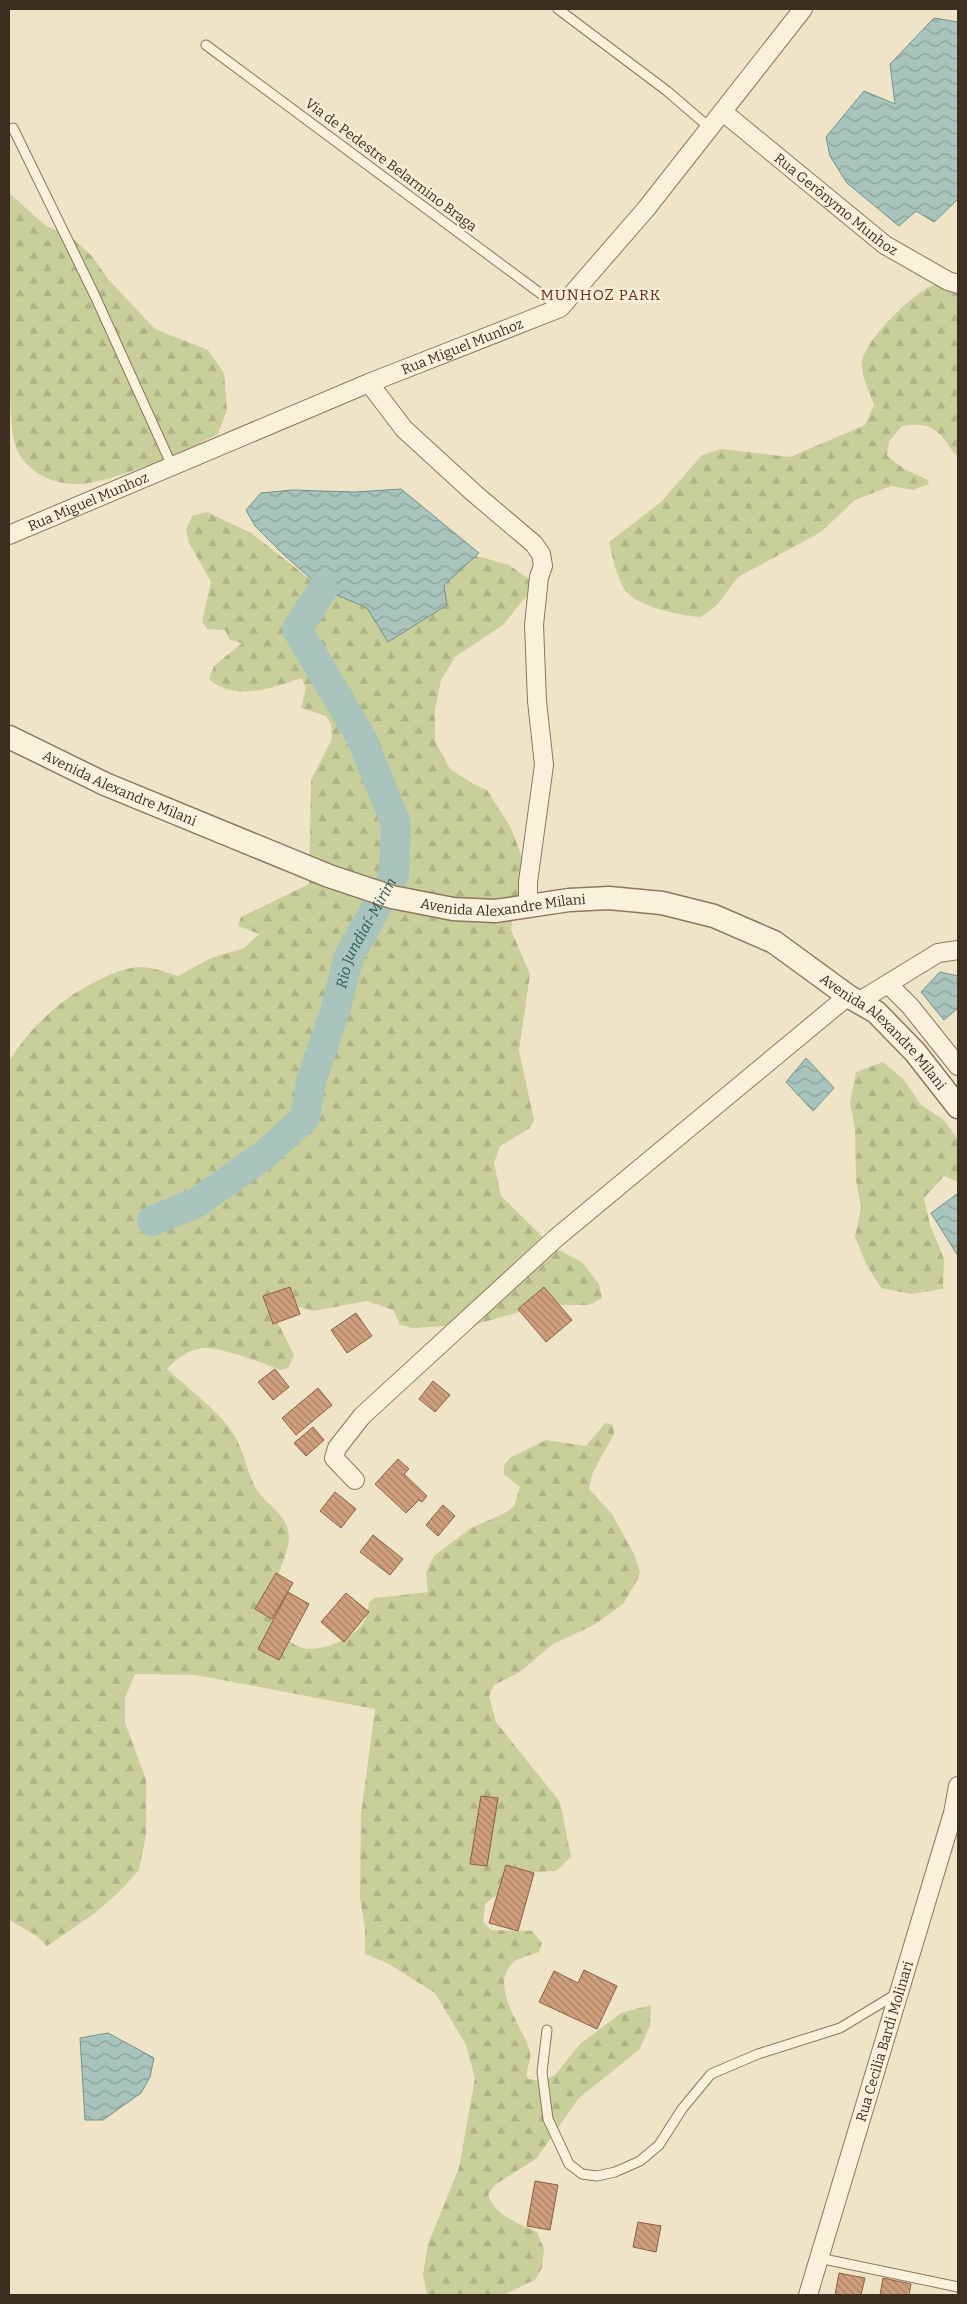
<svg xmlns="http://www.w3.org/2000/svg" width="967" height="2304" font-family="Bitter,serif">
<defs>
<pattern id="forest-firs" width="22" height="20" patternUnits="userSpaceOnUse" patternTransform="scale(1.25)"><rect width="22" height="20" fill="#c9cf9b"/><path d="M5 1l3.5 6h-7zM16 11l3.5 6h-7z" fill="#aeb285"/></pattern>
<pattern id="water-waves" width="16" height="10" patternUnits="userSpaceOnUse" patternTransform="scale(1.25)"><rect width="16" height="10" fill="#a9c4bc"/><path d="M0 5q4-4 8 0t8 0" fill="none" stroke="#8ba098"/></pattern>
<pattern id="building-back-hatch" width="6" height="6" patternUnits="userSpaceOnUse" patternTransform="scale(1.25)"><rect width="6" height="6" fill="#cf9f7d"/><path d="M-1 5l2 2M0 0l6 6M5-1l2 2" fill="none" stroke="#a98266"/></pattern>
</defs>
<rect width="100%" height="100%" fill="#f0e4c8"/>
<path fill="url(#forest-firs)" d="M9,193L46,226L70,236L92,256L108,279L155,329L208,350L224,373L227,410L218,434C187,450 107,486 73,484C54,483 35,475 23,460C8,441 13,411 9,389Z
M958,278V455L955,454C938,431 933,421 902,426L889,441L887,456L904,469L928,480L929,484L913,490L891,486L855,500L821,532L738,577L717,605L701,617C681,616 637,607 625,590C616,577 613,558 609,542L661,502L702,455L721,449L790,457L865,425L874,405C870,393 863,380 862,368C859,344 909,298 929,287C938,282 948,279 958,278Z
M207,512L251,533L315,583L382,616L444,586L463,558L470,554L509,565L536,584L503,625L455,657L441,680L435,710V741L450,769L473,784L487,790L511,828L525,866V890L513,914L511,930L530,974L519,1051L534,1120L530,1128L500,1146L494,1163L501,1196L553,1247L582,1262L599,1284L602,1298L589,1305H545L477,1324L413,1328L400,1325L393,1310L367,1301L313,1311L283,1302L273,1313L294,1355L288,1368L280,1370C265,1363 219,1347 204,1348C188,1350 177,1358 167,1369C184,1385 218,1411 230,1429C243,1446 245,1466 254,1485C260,1499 282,1512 287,1526C294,1545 280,1563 277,1581C275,1597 277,1623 287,1637C302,1660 342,1645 358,1629C366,1622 368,1613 369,1602L375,1598L428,1592L426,1572L434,1556L471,1528L505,1513L514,1506L520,1487L504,1474V1465L510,1458L546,1440L586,1446L605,1423L613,1425L614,1434L593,1472L589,1489L612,1514L634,1554L640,1571L638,1579L623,1604L594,1625L553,1644L520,1672L494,1685L489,1696L496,1722L560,1802L571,1857L556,1871L515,1873L501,1892L485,1904L483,1922L491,1930L532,1931L542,1943L539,1952C532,1955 520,1957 514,1962C486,1985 526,2031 530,2052C532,2062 524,2070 528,2079L541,2081L555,2075L580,2044L621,2013L651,2005L650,2026L639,2050L579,2098L536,2159L496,2184L488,2194C494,2215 518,2224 537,2232L544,2249L542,2268L536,2279L504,2295H427L423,2274L428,2244L459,2168L475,2078L466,2045L435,1993L389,1964L365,1954V1928L360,1897L361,1814L375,1709L196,1675L135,1674L125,1698V1723L146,1779V1835L139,1870L119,1892L95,1913L47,1946L37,1936L9,1920V1061C32,1025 62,997 101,979C113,973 128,967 141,967C153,967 167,973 178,976L211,958L244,948L259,934L238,926L241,917L309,884L311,780L332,739L331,724L326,716L301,708L306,688L301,678C274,688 233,702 209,679L214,666L242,643L230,640L225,630L207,629L202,622L211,582L189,543L186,530L192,516Z
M883,1062L905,1081L921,1105L944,1120L958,1140V1182L944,1176L924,1198L930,1225L944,1259L943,1289L911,1294L881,1288L866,1264L855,1237L861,1207L856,1180L855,1129L850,1102L856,1072Z"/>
<path fill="url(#water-waves)" stroke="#6f938a" d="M934,18L958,22V199L934,222L916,211L899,226L847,183L830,156L826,137L864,91L895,104L890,64Z
M401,489L479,553L444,585L447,605L388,642L367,608L323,589L284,555L255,526L246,510L261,493L292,490L355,492Z
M940,972L958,976V1008L944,1020L921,992Z
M806,1058L834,1088L813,1111L786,1082Z
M957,1194L958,1195V1256L931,1213Z
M108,2033L154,2058L150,2077L141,2093L103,2120H85L80,2038Z"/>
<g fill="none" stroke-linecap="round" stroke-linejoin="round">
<path stroke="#a9c4bc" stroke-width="30" id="s1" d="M152,1221L196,1203L263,1156L305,1118L311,1081L335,1011L349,956L394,876L396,824L361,737L297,629L323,589"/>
</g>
<path fill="url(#building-back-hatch)" stroke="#8d5f41" d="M290,1287L300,1314L273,1324L263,1296Z
M544,1287L572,1320L546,1342L518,1309Z
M356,1313L372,1336L347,1353L331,1330Z
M275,1369L289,1387L273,1400L258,1382Z
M433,1381L450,1395L435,1412L419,1399Z
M318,1388L332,1405L296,1435L282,1418Z
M313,1427L324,1440L306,1456L294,1443Z
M398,1459L409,1469L404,1474L427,1496L422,1502L419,1500L406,1513L375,1484Z
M335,1492L356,1509L341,1528L320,1511Z
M443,1505L455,1516L438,1536L426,1525Z
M373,1535L403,1559L390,1575L360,1552Z
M276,1573L293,1583L272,1619L255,1609Z
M288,1592L309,1604L279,1660L258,1649Z
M346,1593L369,1612L344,1642L321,1622Z
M481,1796L498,1798L487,1866L470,1864Z
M506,1865L534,1873L518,1931L489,1923Z
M584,1970L617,1986L597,2029L539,2002L554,1971L578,1983Z
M535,2181L558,2185L550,2230L527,2226Z
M638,2222L661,2226L656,2252L633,2247Z
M839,2273L865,2278L861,2295H835Z
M883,2278L911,2284L909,2295H880Z"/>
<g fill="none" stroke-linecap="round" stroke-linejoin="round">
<defs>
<path id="service" d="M558,9L667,91L710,128
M206,45L560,308
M13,128L95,296L172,466
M547,2030L542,2072L548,2119L569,2164L582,2174L597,2176L615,2172L640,2161L659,2145L682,2109L711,2074L758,2054L840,2028L898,1993
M819,2258L958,2287"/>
<g id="minor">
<path id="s2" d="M723,112L885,245L948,281L958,284"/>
<path d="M369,383L404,429L475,494L534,544L541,554L543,566L539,577L534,625L537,701L544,765L528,882V904"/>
<path id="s3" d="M9,535L369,383L560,308L646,209L803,9"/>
<path d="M888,984L910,1006L958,1066"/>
<path d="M858,1002L938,953L958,950"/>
<path d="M355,1480L334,1458L337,1448L362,1416L556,1238L848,996"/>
<path id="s4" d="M808,2295L953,1813L958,1786"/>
</g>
<g id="tertiary">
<path id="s5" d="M9,737L105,784L329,876L392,897L453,909L495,911L569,900L609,898L662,903L714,916L774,942L848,996L876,1012L915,1052L958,1107"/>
</g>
</defs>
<use href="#service" stroke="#8d765c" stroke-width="11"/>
<use href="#minor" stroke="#8d765c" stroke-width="20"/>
<use href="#tertiary" stroke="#8d765c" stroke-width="25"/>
<use href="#service" stroke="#faf1dc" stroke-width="9"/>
<use href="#minor" stroke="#faf1dc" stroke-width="18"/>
<use href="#tertiary" stroke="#faf1dc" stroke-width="22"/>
</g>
<g text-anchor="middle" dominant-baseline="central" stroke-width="5" stroke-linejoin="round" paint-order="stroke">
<g font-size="14" fill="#3d2e20" stroke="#f7eed8">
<text transform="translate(391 165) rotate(37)">Via de Pedestre Belarmino Braga</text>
<text stroke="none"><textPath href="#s2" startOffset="146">Rua Gerônymo Munhoz</textPath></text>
<text stroke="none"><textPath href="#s3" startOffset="491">Rua Miguel Munhoz</textPath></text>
<text stroke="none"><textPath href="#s3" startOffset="86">Rua Miguel Munhoz</textPath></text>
<text stroke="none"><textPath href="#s5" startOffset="122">Avenida Alexandre Milani</textPath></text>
<text stroke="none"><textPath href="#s5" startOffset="528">Avenida Alexandre Milani</textPath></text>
<text stroke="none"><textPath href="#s5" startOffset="949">Avenida Alexandre Milani</textPath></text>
<text stroke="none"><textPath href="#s4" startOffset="265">Rua Cecilia Bardi Molinari</textPath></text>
</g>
<g font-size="15" letter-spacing="1" fill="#6b2e1e" stroke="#f7eed8">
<text x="601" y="295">MUNHOZ PARK</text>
</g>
<g font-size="15" font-style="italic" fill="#2f5d5a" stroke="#f7eed8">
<text stroke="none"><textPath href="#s1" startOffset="382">Rio Jundiaí-Mirim</textPath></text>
</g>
</g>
<rect width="967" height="2304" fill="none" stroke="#3d2e20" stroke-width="20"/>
</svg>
